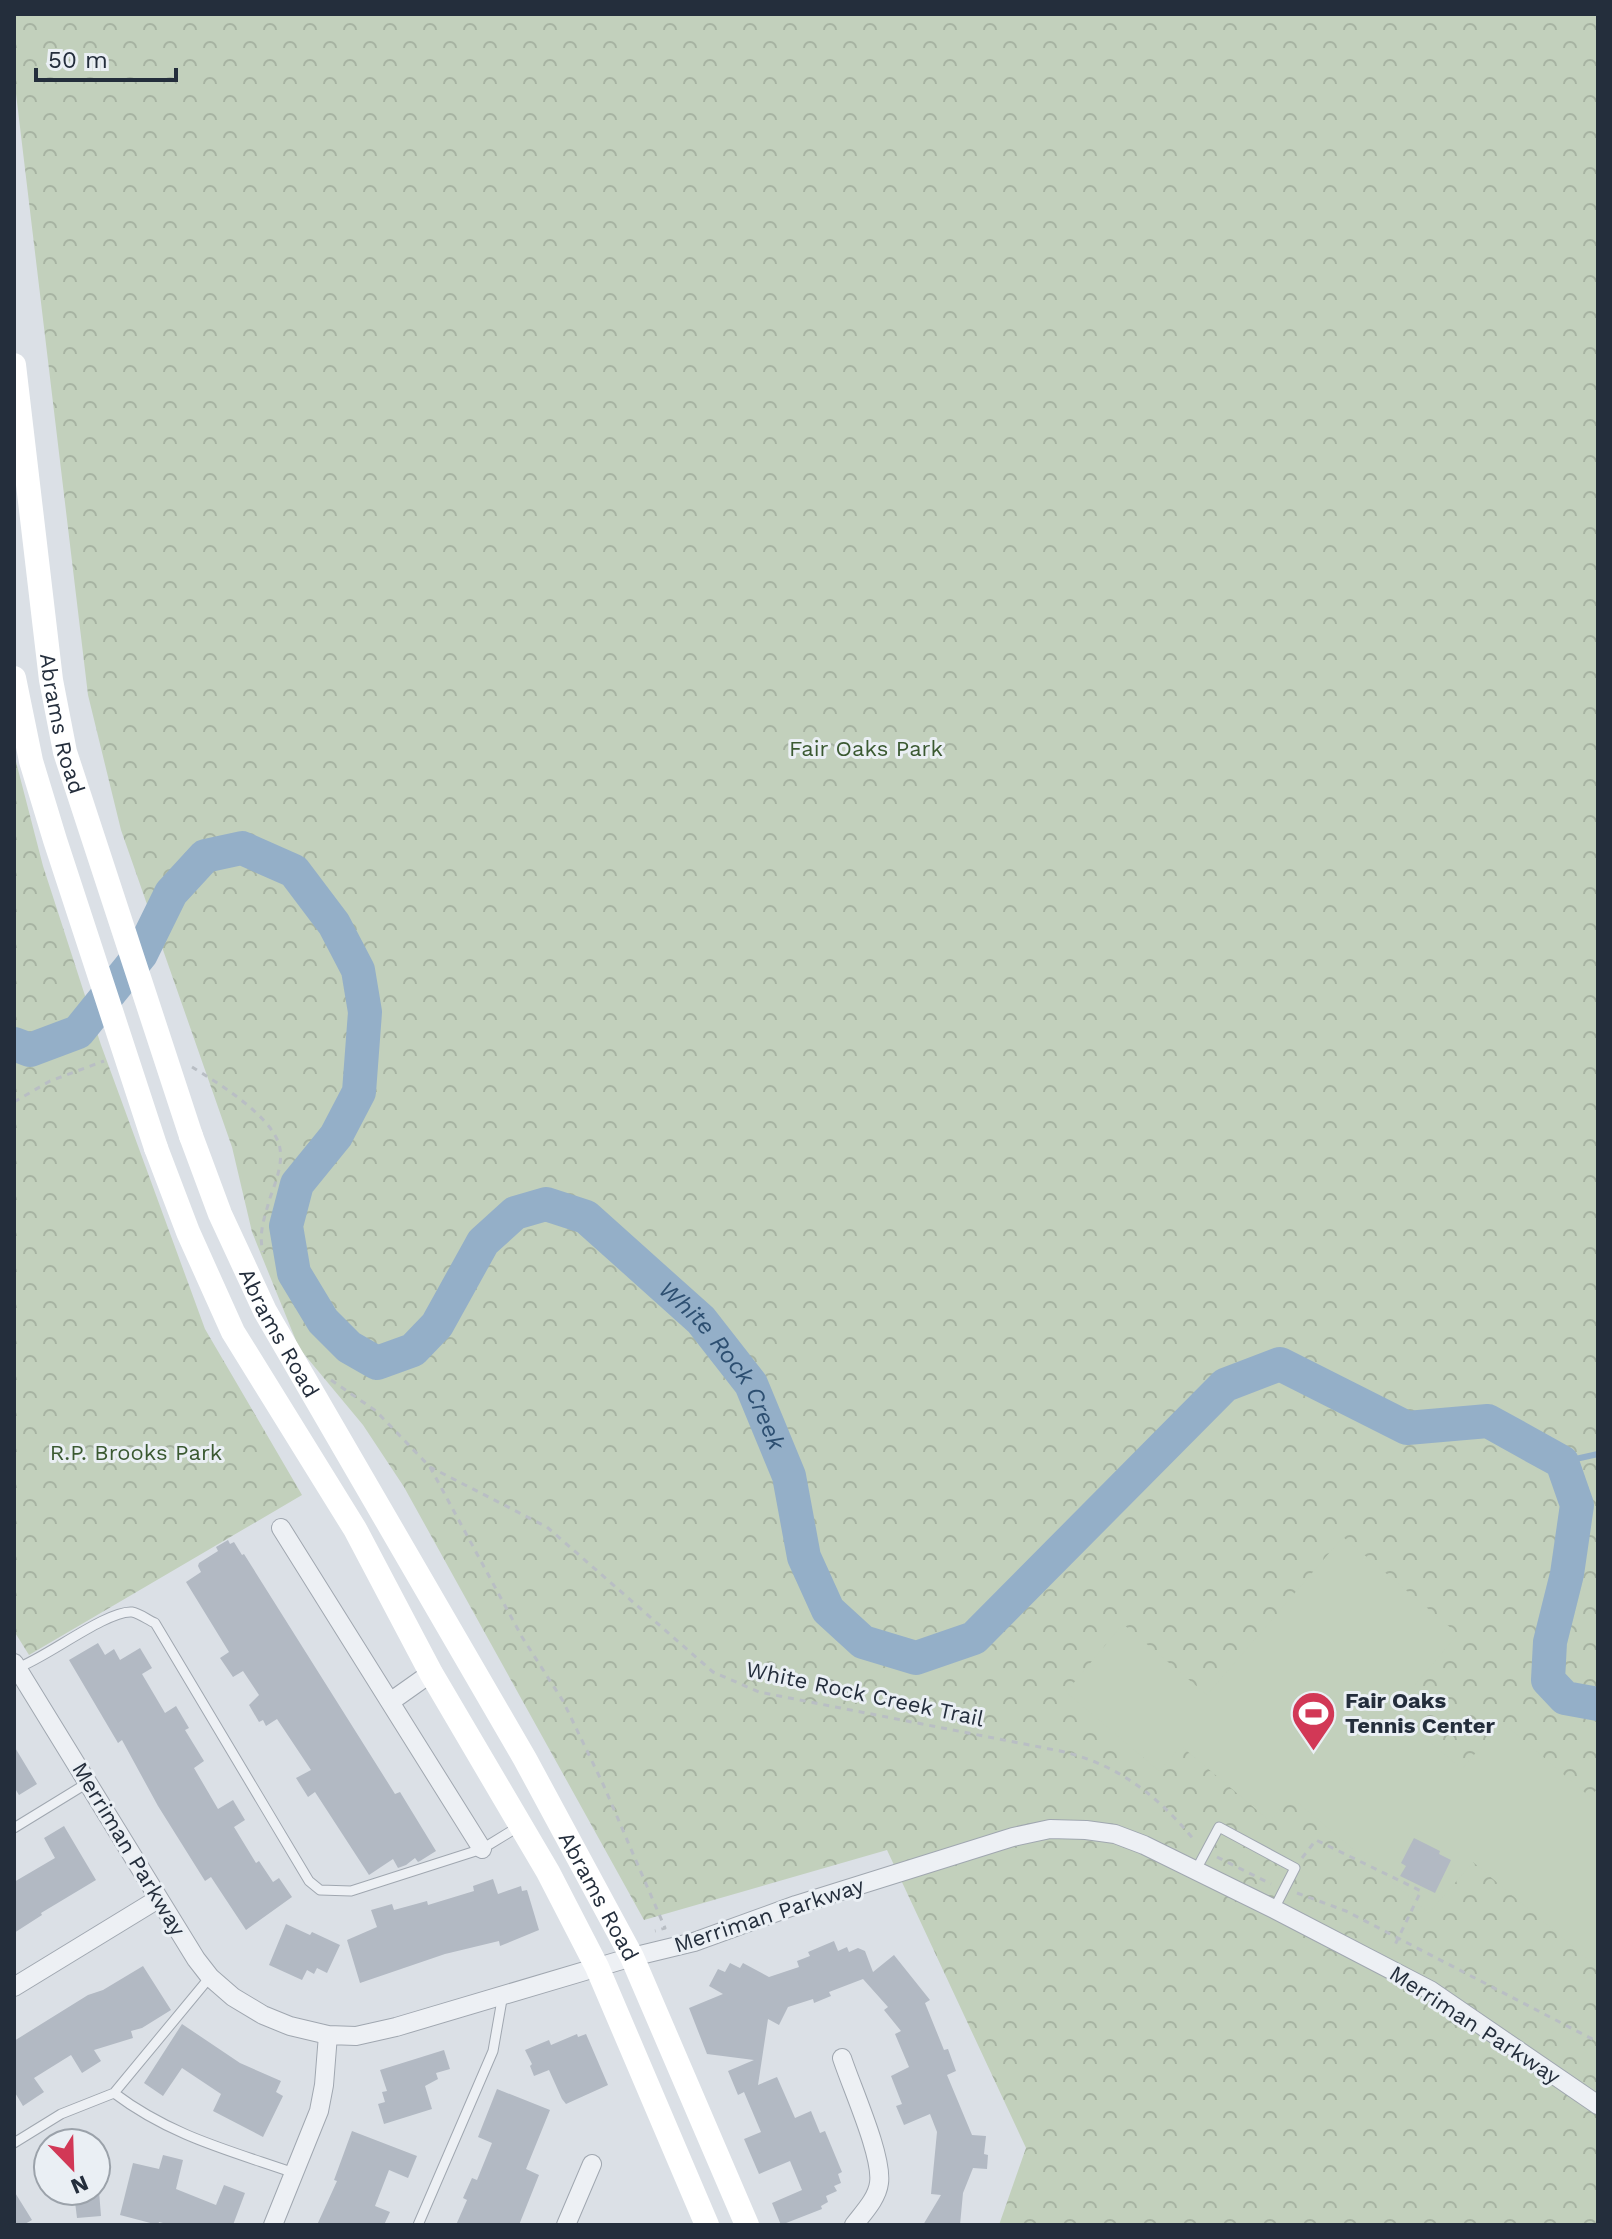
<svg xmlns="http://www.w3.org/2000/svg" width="1612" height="2239" font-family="'Work Sans',sans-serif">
<defs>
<pattern id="park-crowns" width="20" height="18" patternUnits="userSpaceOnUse" patternTransform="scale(2)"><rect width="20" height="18" fill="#c2d0bc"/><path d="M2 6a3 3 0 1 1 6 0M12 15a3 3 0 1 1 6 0" fill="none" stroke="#a7b3a2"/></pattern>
</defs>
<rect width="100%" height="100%" fill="#dbe0e6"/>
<path fill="url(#park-crowns)" d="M14,14H1598V2225H999L1026,2148L887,1850L644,1920L404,1487L363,1425L299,1348L252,1232L232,1147L121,830L88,695L14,77Z
M14,754L43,866L101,1045L205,1329L302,1495L29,1655L14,1631Z"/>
<path fill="#c2d0bc" d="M1343,1537L1458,1634L1393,1711L1462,1769L1502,1722L1590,1797L1598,1788V1968L1473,1862L1429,1913L1291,1797L1270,1821L1181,1746L1159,1771L1066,1692L1123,1624L1207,1695Z"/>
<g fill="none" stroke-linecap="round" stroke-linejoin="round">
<path stroke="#94afc8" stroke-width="6" d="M1562,1462L1598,1454"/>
<path stroke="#94afc8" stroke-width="34" id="s1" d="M14,1044L30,1050L78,1032L141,954L171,893L205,856L242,848L294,871L334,924L358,970L365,1012L359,1092L336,1136L297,1184L286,1226L294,1273L323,1321L349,1347L377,1363L413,1350L437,1325L483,1242L515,1213L546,1204L586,1217L701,1320L751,1384L789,1476L804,1557L828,1610L863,1642L916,1658L974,1638L1225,1385L1280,1364L1407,1428L1488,1421L1562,1462L1577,1505L1567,1574L1550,1642L1548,1680L1565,1698L1598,1704"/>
</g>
<path fill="#b2b9c3" d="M228,1540L230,1544L234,1542L242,1555L244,1554L395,1794L400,1792L436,1851L420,1861L418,1862L415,1858L406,1865L398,1868L393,1859L369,1875L315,1792L308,1797L296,1778L311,1770L277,1719L266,1726L263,1720L259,1722L249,1705L259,1695L243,1671L233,1677L220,1658L229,1652L186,1582L201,1572L198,1566L199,1563L218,1551L216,1547Z
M98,1643L105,1655L114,1649L120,1660L140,1648L152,1668L142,1674L165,1713L176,1706L189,1728L185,1730L204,1761L194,1768L218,1809L233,1800L245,1820L234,1827L256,1863L259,1861L273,1882L279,1878L292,1897L246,1930L211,1877L205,1881L158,1806L122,1740L118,1743L69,1660Z
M14,1746L37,1784L19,1795L14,1787Z
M64,1826L96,1880L41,1913L42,1915L14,1933V1882L55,1858L44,1838Z
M1414,1838L1440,1851L1439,1854L1451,1860L1435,1893L1400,1876L1406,1866L1401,1863Z
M493,1879L498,1894L521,1886L522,1891L527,1890L539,1930L500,1946L499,1941L445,1954L360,1983L347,1940L377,1927L371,1910L392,1904L394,1910L427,1901L428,1905L474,1891L473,1886Z
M286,1924L310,1935L312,1932L340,1945L327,1973L317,1968L314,1974L307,1970L302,1980L269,1965Z
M834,1941L838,1951L847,1947L849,1952L858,1948L865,1951L873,1972L894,1955L930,2000L925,2003L944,2050L948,2049L956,2071L947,2075L972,2135L986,2136L984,2154L988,2155L987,2169L973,2168L963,2193L960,2225H923L941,2195L931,2194L937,2132L930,2114L904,2125L896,2106L902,2104L891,2076L909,2067L895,2034L901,2031L884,2010L888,2007L863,1979L829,1992L831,1996L814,2003L813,1999L788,2007L779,2025L768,2019L758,2085L777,2077L795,2118L811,2111L820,2133L825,2131L842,2172L838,2174L841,2183L834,2186L837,2191L826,2196L828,2202L821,2206L822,2209L781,2225L772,2203L802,2190L790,2161L759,2174L744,2139L761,2132L744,2092L738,2095L728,2071L754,2060L707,2054L689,2008L723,1994L709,1986L718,1969L725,1972L730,1963L740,1968L743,1963L769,1977L799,1967L797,1961L810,1956L808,1952Z
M143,1966L171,2010L142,2028L131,2031L133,2038L94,2050L101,2061L82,2073L71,2055L34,2078L44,2092L23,2106L14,2091V2041L88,1995L103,1990Z
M182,2024L240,2063L281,2081L276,2092L283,2096L263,2137L213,2111L221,2094L182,2068L163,2096L144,2083Z
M577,2034L578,2037L586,2034L608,2085L566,2104L562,2099L549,2070L534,2076L530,2066L532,2064L525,2050L549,2040L551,2045Z
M444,2050L450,2069L436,2073L438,2079L425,2086L432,2109L384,2124L378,2104L385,2102L382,2092L387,2091L380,2070Z
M497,2089L550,2110L526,2169L539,2175L519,2225H456L467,2200L463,2198L472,2178L477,2180L492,2143L478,2137Z
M352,2131L417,2156L408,2178L389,2170L375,2206L390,2212L384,2225H317L337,2181L334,2180Z
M163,2155L183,2160L176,2189L216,2205L224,2185L245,2193L233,2225H171L159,2222L158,2225L120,2215L133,2163L159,2169Z
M14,2191L32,2220L23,2225H14Z
M80,2191H99L101,2216L77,2218L75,2202H81Z"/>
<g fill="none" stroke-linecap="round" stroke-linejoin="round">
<defs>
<path id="lane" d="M17,1668C46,1658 107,1610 132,1612C139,1613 148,1620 155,1623L309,1881L320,1890L351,1891L482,1849L518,1827
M14,1828L89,1782
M1196,1870L1219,1827L1295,1868L1274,1909
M114,2093L210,1977
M14,2143L61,2114L114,2093C171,2136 228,2150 294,2173
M418,2225L493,2051L503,1994"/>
<path id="street" d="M281,1528L482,1849
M14,1663L196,1959L210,1977L233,1997L263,2015L290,2026L328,2035L356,2036L396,2027L632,1957L694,1942L796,1905L1013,1837L1050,1829L1086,1830L1115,1834L1144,1845L1274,1909L1430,1990L1598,2105
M390,1702L431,1673
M14,1987L158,1899
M842,2058C851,2086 883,2156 879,2183C877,2199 863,2213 854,2225
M273,2225L319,2111L324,2085L328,2035
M566,2225L592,2164"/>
</defs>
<use href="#lane" stroke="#a0a7b0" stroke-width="11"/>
<use href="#street" stroke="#a0a7b0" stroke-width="20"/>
<path stroke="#b9bec4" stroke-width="3" stroke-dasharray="6 6" stroke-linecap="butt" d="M192,1067C218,1083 269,1114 279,1144C284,1162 276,1181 270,1198C265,1216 258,1233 263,1252
M14,1102L50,1081L104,1061
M331,1380L376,1411L430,1467L547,1527L713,1672L759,1692L1060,1751C1118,1764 1158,1796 1195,1841
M430,1467L522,1637L563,1701L603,1784L665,1928L655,1931
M1217,1857L1271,1884
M1302,1858L1316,1840L1421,1891L1393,1949
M1297,1893L1346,1911L1598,2042"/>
<use href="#lane" stroke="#edf0f4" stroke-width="9"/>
<use href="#street" stroke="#edf0f4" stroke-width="18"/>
<g stroke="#fff" stroke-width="24">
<path id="s2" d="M191,1136L220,1214L265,1311L525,1759L632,1957L747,2225"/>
<path d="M156,1148L188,1232L233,1332L355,1529L431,1673L548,1872L597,1967L707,2225"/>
</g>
<g stroke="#fff" stroke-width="24">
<path id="s3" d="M14,365L51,680L65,752L191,1136"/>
<path d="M14,678L31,761L55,840L156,1148"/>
</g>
</g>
<defs>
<symbol id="stadium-pin" viewBox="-11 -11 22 30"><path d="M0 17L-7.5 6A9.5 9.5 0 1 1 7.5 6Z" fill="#d23856" stroke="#eaeff4"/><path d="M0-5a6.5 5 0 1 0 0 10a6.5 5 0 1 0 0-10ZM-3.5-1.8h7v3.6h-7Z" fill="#fff"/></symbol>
</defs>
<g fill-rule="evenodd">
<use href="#stadium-pin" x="1288" y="1688" width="51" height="69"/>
</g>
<g text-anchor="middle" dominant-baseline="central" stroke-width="6" stroke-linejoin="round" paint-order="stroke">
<g font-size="22" fill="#242e3c" stroke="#eaeff4">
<text stroke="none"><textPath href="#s3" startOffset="362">Abrams Road</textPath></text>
<text stroke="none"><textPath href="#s2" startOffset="216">Abrams Road</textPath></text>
<text transform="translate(865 1694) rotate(12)">White Rock Creek Trail</text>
<text transform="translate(129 1849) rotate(59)">Merriman Parkway</text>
<text stroke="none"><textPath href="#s2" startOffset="864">Abrams Road</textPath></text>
<text transform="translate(769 1915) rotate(-18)">Merriman Parkway</text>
<text transform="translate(1475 2025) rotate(33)">Merriman Parkway</text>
</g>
<g font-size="22" fill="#3a5931" stroke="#eaeff4">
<text x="866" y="748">Fair Oaks Park</text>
<text x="136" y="1452">R.P. Brooks Park</text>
</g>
<g font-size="22" font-weight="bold" fill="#242e3c" stroke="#eaeff4" text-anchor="start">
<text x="1345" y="1700">Fair Oaks<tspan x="1345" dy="25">Tennis Center</tspan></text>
</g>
<g font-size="24" font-style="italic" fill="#2d4f71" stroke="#eaeff4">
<text stroke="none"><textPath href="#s1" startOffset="1440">White Rock Creek</textPath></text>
</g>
</g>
<rect width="1612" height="2239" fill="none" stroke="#242e3c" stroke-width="32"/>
<g transform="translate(72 2167) rotate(157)"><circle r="38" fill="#eaeff4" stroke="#9ba2aa" stroke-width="2"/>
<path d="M0-6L14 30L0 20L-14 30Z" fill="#d23856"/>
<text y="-12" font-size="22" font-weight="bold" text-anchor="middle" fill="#242e3c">N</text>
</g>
<path d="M36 68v12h140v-12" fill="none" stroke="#242e3c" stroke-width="4"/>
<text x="48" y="68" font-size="24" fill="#242e3c" stroke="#eaeff4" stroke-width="6" paint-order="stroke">50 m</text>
</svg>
